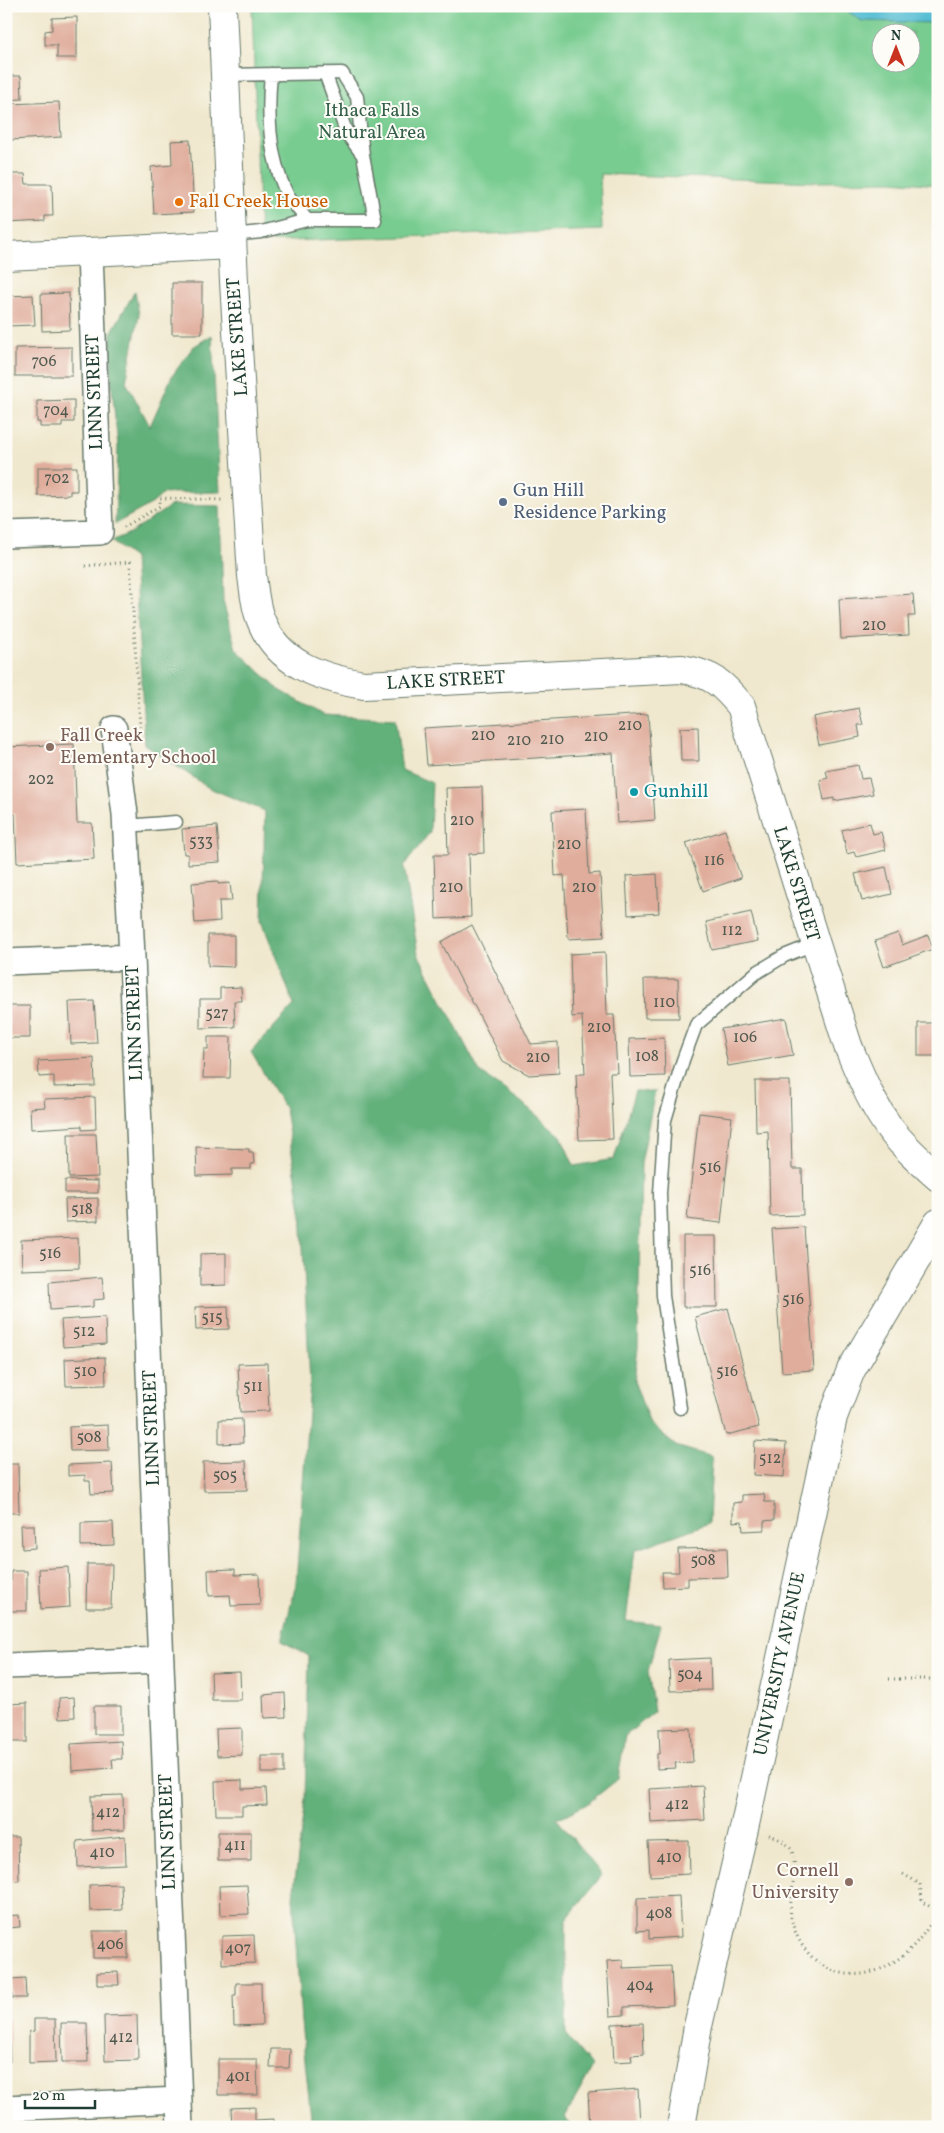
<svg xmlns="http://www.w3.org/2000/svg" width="944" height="2133" font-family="Vollkorn,serif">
<rect width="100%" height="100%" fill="#fdfcf7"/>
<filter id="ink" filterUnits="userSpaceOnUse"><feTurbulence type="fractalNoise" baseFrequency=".02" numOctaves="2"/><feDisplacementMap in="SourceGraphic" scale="10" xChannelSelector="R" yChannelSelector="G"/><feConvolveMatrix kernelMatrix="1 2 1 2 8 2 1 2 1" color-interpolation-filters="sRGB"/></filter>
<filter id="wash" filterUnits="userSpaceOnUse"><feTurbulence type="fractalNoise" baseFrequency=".0096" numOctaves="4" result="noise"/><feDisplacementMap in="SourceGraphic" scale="20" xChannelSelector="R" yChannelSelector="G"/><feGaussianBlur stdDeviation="1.12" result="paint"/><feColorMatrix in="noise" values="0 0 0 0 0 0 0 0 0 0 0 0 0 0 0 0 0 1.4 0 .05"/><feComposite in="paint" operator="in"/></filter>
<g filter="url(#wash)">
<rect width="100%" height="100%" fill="#f0e8ce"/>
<path fill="#78cc90" stroke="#4c8462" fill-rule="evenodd" d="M252,6H840L862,21L938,23V185L892,181L817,182L600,174L602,230L260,242ZM882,32H912V62H882Z"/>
<path fill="#62b07a" stroke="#407657" d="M135,291L139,315L126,382L150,426L172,376L193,347L212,335L220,492L164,493L153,503L115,524L118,446L111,379V333Z
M172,505L220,506L223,601L236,649L278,689L323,715L395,719L402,770L432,783L430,832L404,866L418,954L479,1071L520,1101L561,1136L574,1166L614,1159L635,1091H655L641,1164L638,1348L634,1381L650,1424L676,1446L712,1457L709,1523L635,1550L626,1621L661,1625L648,1671L654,1712L625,1736L618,1779L587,1804L557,1819L602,1875L566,1920V2035L593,2067L565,2117L571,2127H312L301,2022L293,1897L305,1799L309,1656L282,1641L296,1584L310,1383L301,1210L285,1109L251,1052L294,1005L262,921L265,811L209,788L145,745L134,558L111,541L130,533Z"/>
<path fill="#56bed3" stroke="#3a7e84" d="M840,6H938V23L862,21Z"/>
<g id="blocks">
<path fill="#e0ad9c" d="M77,17V58H57V45H45V31L52,30V18Z
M6,76H21L22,99L6,100Z
M59,102L61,137L11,140L9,104Z
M190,140L194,212L154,214L151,167L172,165L171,141Z
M12,174H25L26,184H52L53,216H45V221L6,223V188H12Z
M172,283H202V334H172Z
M69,293L70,330L42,331L41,294Z
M33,295L35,325L7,326L6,296Z
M72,347V376H15V348Z
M74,400V422H62V427H40V422H37V401Z
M6,453H9L10,502H6Z
M38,467H77V491H70V495L38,496Z
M913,594L915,616H908L909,635L841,639L839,599Z
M859,708L863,725H858L860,737L819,745L813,717Z
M648,714L655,820L617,823L613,753L427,765L424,728Z
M698,727L699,761H681L680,728Z
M74,744L77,823H92L94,859L17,863L15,814L6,815V747Z
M858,765L861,779L869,778L873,794L834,801V798L824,800L820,780L828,778L826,771Z
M482,787L484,853L469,854L471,917L436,919L434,855H448L446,788Z
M586,809L589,874L600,873L604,937L568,939L564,875L555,876L552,811Z
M870,823L873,834L881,832L886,850L856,857L854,852L847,854L842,830Z
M217,826L220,862L188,864V854H184L182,829Z
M725,830L741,878L703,891L686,843Z
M886,867L892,894L862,901L855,874Z
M657,874L659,913L628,915L626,876Z
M218,881V884L230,883L232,901H219L220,921L195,923L192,883Z
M751,912L758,941L712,950L706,922Z
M472,925L531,1044L558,1042L559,1073L529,1075L503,1061L441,942Z
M898,933L902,945L928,935L933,949L884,967L875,941Z
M208,935H234V967L208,966Z
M605,952L607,1015H614L617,1073H610L613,1139L579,1140L576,1074H585L582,1016L572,1017L570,954Z
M644,979H678L679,1018H645Z
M241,987L242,1001H234L235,1027L200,1028V999H220V988Z
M94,1001L97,1043L71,1044L69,1002Z
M6,1006H30V1038H6Z
M786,1018L793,1055L728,1066L721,1029Z
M918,1023H938V1056H918Z
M208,1037H231L230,1078H203L204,1049H208Z
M664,1038L665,1076L630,1077L629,1039Z
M94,1058L95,1086L54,1087V1076L39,1077L38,1061Z
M755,1081H790L792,1169H802L803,1215L770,1216L768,1131L756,1132Z
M95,1097L96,1129L82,1130V1126L31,1129L30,1108L45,1107L44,1099Z
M699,1113L732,1117L721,1223L687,1219Z
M68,1134H96L98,1177L69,1178Z
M196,1147L249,1149V1152H253L254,1164H251V1169H232V1175L197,1176Z
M65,1180L98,1181V1193H65Z
M98,1198V1221L66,1222L65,1199Z
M804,1227L814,1370L782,1372L772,1229Z
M683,1236H716L717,1307H683Z
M78,1238L79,1268L22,1270L21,1240Z
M226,1253V1285L200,1286V1254Z
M102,1277L104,1299L93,1300V1307L50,1310L49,1282Z
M228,1306L229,1329L196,1330L195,1307Z
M728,1308L759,1427L726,1435L695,1317Z
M105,1317L106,1344L63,1347L61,1320Z
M105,1357L106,1385L66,1386L65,1359Z
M267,1363L269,1411L240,1412L238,1364Z
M242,1419L243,1443L219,1444V1420Z
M108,1425L109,1450L70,1451L69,1427Z
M755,1441L786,1443L784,1477L753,1475Z
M246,1461L247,1490L204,1491L203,1462Z
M112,1463L114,1493L91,1494L90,1481H85V1475L68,1476V1465Z
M6,1464H18L19,1513H6Z
M764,1494L765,1502H774V1520L764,1521V1530L743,1531L742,1521L733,1522V1503L742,1502V1495Z
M113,1522L114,1545L81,1546V1523Z
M21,1525H34L35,1548L22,1549Z
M727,1548L728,1577L688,1578V1586L663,1587L662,1572H679L678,1549Z
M87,1564H112L111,1608H86Z
M68,1567L70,1607L41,1609L39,1569Z
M235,1569V1575L259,1574L260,1605L231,1606L230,1595L209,1596L208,1570Z
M11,1571H27V1611H6V1581H11Z
M710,1658L711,1690L670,1691L669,1660Z
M240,1672L241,1700H212L211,1673Z
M285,1693L286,1717L264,1718L263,1695Z
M74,1697L75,1717L60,1718L59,1698Z
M27,1703V1742H6L7,1704Z
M94,1706H121V1734H94Z
M242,1728V1755L217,1756L216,1729Z
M691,1728L693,1762L675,1763L676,1768L657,1769V1754L660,1753L659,1729Z
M121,1741L122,1759H112L113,1768L72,1771L71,1744Z
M261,1756H284V1773H261Z
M242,1780V1789L266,1788L267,1805L242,1806V1815H216L215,1781Z
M703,1786L705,1820L651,1823L649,1789Z
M123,1795L124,1830L92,1831L91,1796Z
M218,1832H251V1861H218Z
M125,1836L126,1865L78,1867L77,1841Z
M6,1837H18L19,1881L6,1882Z
M689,1841L690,1874L650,1876L648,1842Z
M121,1884L122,1910L90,1911L89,1885Z
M247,1885L249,1914L220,1915L219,1886Z
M679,1896L681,1937L649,1939V1930L637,1931V1898Z
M19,1915L20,1927L6,1928V1916Z
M93,1931H128V1958H93Z
M254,1935L255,1963L222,1964V1936Z
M623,1960V1968L671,1966L673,2005L624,2007V2015L610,2016L607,1961Z
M118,1972L119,1985H97V1973Z
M25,1978L26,1998H12L11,1979Z
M236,1983H261L262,2025L234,2026L233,1995H236Z
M137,2015L138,2060L105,2061L104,2016Z
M34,2019H55L56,2062L29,2063V2032L34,2031Z
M6,2020H9L10,2062H6Z
M61,2023H87L88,2062H62Z
M643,2023L644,2054L631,2055L632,2061L614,2062L612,2024Z
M271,2049H290L289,2068H270Z
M218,2059H257L258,2095H218Z
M638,2089L640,2124L631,2127H590L588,2093Z
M255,2107V2120L274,2119V2127H232L231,2108Z"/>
</g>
</g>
<g filter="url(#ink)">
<use href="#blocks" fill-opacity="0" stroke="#68796a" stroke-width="1"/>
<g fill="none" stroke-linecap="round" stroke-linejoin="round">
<defs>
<path id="lane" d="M325,73L347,134L362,154
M271,74C267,115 269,159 288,196C293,204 301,212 307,220
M225,75L342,73L357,97L363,155L375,220H307L261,232L232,235
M126,826L176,822
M680,1408L663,1296L660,1193L665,1120L683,1060L696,1025L756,973L784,956L814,944"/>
<path id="street" d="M6,535L100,532L90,252
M114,729L125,814L132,957L180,2127
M6,962L132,957
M6,1666L161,1660
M6,2108L179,2100"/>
<path id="secondary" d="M222,6L234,282L252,576C254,590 255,605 260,618C277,664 321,678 364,685L682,669C712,674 722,683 741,706L848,1046C860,1074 872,1105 891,1130C904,1147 921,1162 938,1177
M6,256L232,245
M681,2127L698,2026L744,1829L833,1417L851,1370L938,1223"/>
</defs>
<use href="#lane" stroke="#68796a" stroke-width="15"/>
<use href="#street" stroke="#68796a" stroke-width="28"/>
<use href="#secondary" stroke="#68796a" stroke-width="30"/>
<path stroke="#68796a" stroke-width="3" stroke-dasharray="1 4" stroke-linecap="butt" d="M124,527L160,506V498L223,500
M85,566L130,562L140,727
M889,1679H938
M769,1835C776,1837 786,1842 791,1849C800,1866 788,1898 791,1917C801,1967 849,1990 892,1963C913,1951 925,1932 938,1913
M903,1874L920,1884L922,1902L938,1911"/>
<use href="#lane" stroke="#fff" stroke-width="12"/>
<use href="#street" stroke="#fff" stroke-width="25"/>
<use href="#secondary" stroke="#fff" stroke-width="28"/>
</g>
</g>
<circle fill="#e8710a" stroke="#fdfcf7" stroke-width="2" cx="179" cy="202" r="5"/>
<circle fill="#5c6f8a" stroke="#fdfcf7" stroke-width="2" cx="503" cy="502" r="5"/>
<g fill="#8d6e63" stroke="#fdfcf7" stroke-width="2">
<circle cx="50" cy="747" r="5"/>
<circle cx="849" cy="1882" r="5"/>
</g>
<circle fill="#0f9aa8" stroke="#fdfcf7" stroke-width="2" cx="634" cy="792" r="5"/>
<g text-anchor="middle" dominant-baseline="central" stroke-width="4" stroke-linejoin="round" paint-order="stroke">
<g font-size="16" fill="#4f594e">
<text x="44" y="362">706</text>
<text x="56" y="411">704</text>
<text x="57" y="479">702</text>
<text x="874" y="626">210</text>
<text x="630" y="726">210</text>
<text x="483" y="736">210</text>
<text x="596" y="737">210</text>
<text x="552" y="740">210</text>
<text x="519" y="741">210</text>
<text x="41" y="780">202</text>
<text x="462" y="821">210</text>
<text x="201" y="842">533</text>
<text x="569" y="845">210</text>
<text x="714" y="861">116</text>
<text x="451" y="888">210</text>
<text x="584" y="888">210</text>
<text x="732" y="931">112</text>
<text x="664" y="1003">110</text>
<text x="217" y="1014">527</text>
<text x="599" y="1028">210</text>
<text x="745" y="1038">106</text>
<text x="647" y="1057">108</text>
<text x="538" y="1058">210</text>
<text x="710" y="1168">516</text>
<text x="82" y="1210">518</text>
<text x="50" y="1254">516</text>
<text x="700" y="1271">516</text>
<text x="793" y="1300">516</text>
<text x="212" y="1318">515</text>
<text x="84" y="1332">512</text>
<text x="85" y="1372">510</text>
<text x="727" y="1372">516</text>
<text x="253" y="1387">511</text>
<text x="89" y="1438">508</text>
<text x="770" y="1459">512</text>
<text x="225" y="1476">505</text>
<text x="703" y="1561">508</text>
<text x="690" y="1675">504</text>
<text x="677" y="1805">412</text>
<text x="108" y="1813">412</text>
<text x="235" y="1846">411</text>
<text x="102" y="1853">410</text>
<text x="669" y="1858">410</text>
<text x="659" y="1914">408</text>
<text x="110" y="1945">406</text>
<text x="238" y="1949">407</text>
<text x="640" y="1986">404</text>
<text x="121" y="2038">412</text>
<text x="238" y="2077">401</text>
</g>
<g font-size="19" fill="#35614b" stroke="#fdfcf7">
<text x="372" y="111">Ithaca Falls<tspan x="372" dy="22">Natural Area</tspan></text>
</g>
<g font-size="19" fill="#c56008" stroke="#fdfcf7" text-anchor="start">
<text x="189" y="202">Fall Creek House</text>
</g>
<g font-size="19" fill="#1f3d34" stroke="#fdfcf7">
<text transform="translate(238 337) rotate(-94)">LAKE STREET</text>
<text transform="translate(95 392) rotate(-92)">LINN STREET</text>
<text transform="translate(446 681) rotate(-3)">LAKE STREET</text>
<text transform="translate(796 884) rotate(73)">LAKE STREET</text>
<text transform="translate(135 1023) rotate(-92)">LINN STREET</text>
<text transform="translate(152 1428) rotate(-92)">LINN STREET</text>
<text transform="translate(780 1664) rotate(-78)">UNIVERSITY AVENUE</text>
<text transform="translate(168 1832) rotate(-92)">LINN STREET</text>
</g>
<g font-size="19" fill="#4e5e75" stroke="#fdfcf7" text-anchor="start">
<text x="513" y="491">Gun Hill<tspan x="513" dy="22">Residence Parking</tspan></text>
</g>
<g font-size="19" fill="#785e54" stroke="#fdfcf7" text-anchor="start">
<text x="60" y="736">Fall Creek<tspan x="60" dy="22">Elementary School</tspan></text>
<text x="839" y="1871" text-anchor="end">Cornell<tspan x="839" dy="22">University</tspan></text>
</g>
<g font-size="19" fill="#0d838f" stroke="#fdfcf7" text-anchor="start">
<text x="644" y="792">Gunhill</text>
</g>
</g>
<rect width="944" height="2133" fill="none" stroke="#fdfcf7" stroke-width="25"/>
<g transform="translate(896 48)"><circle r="24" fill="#fdfcf7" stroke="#a4b0a9"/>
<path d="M0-4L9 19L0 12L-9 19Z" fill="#c8321e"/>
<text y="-8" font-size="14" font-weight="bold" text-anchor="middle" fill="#1f3d34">N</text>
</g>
<path d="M25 2100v8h70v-8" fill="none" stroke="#1f3d34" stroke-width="2.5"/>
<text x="32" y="2100" font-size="15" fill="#1f3d34" stroke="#fdfcf7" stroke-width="4" paint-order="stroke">20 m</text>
</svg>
